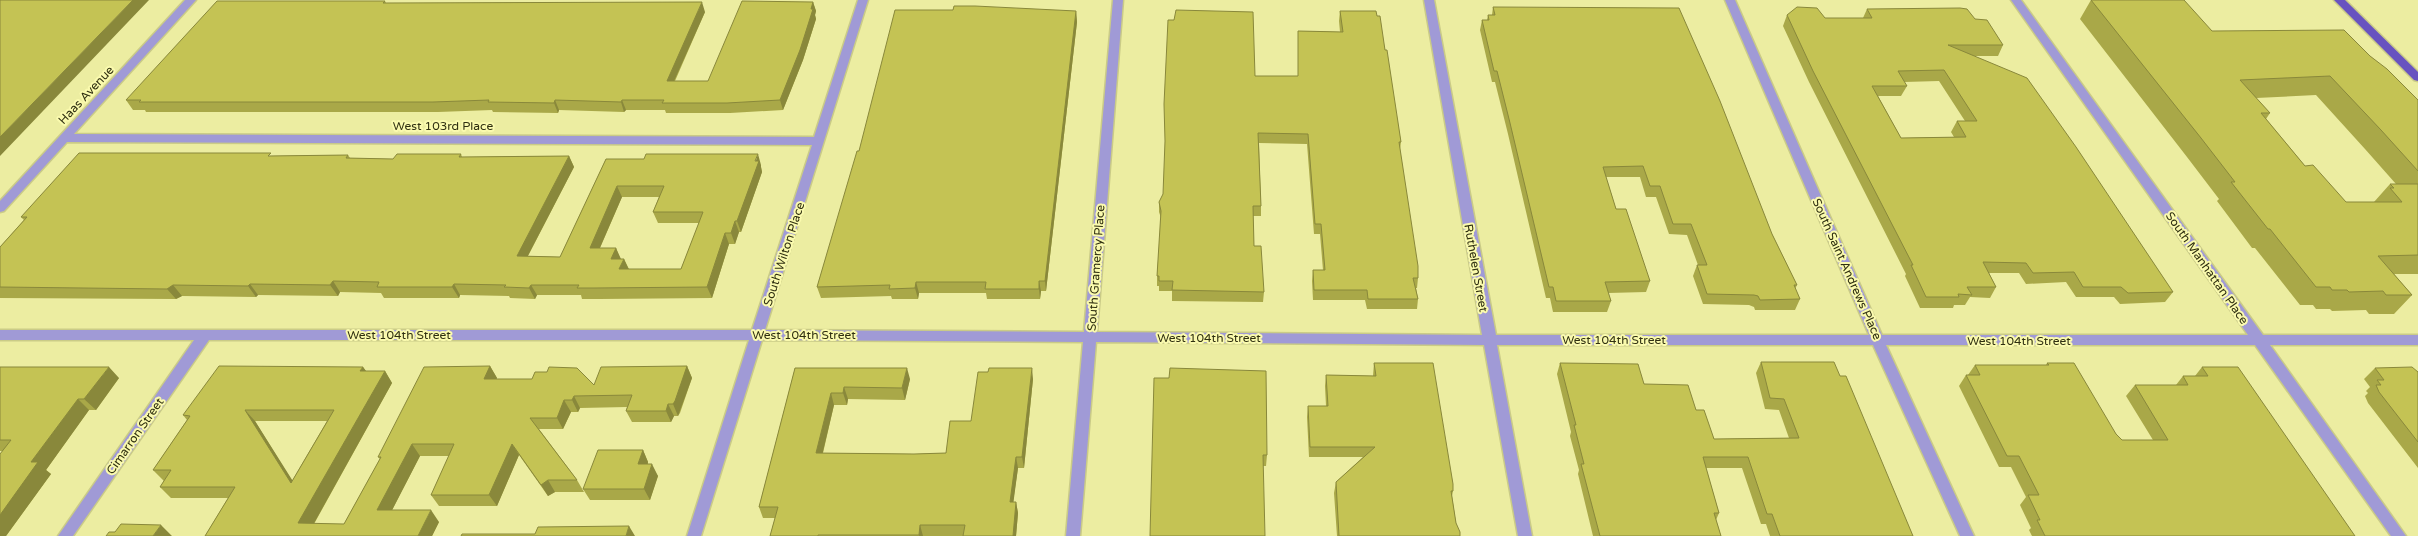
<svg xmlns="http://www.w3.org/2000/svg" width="2418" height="536" font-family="'Varela Round',sans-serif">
<rect width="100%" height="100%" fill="#eceda1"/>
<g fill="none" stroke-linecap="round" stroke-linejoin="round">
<defs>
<path id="minor" d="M185,0H196L74,134L814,137L858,0H868L765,330L1084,332L1113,0H1123L1097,332L1482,335L1424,0H1434L1496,335H1869L1725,0H1735L1882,335H2248L2011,0H2021L2263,335H2418V345H2270L2406,536H2391L2255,345H1886L1974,536H1960L1873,345H1497L1532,536H1518L1484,345L1096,342L1080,536H1066L1083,342L762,340L701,536H687L749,340H209L73,536H58L194,340H0V330H752L812,145L67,142L4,211L0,212V201Z"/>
<path id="major" d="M2334,0H2345L2418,72V81L2414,80Z"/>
</defs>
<use href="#minor" stroke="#cacb87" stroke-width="3"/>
<use href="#major" stroke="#cacb87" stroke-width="3"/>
<use href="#minor" fill="#a09ad6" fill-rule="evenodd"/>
<use href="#major" fill="#6853c0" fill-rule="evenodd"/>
</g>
<path fill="#a9a848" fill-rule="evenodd" d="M2091,0L2212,31L2370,56L2418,100V274H2394L2412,295L2394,314H2369L2366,310L2332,311L2330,309H2316L2313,305H2300L2255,248H2252L2217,201L2219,199L2187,157L2080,19ZM2316,95L2365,149L2396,184H2390L2374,202H2346L2305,166L2266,119L2270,113L2256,98Z
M385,1L386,3L705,12L675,81H708L813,2L816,11L815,15L816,19L803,60L783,110L730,113H666L665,110H626L624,112L559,110L558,113L493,112L492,110L438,112H146L145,110H133L126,100Z
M1493,7L1772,234L1797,285L1795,289L1800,299L1795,310H1755L1754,307L1749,305L1703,304L1693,276L1697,265H1698L1687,235L1669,234L1656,197H1646L1640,177H1606L1616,209L1650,281L1646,292L1608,293L1611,301L1607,312H1553L1550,298H1546L1508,134L1495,82H1492L1480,30L1482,20H1487L1488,15H1492Z
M1867,9L1975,19L2003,45L1998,56H1973L2173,292L2165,302L2120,304L2114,297H2076L2066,282L2026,284L2019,273H1989L1996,287L1990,298L1970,297L1965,305H1954L1953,308H1920L1905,276L1906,274L1809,82L1783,26L1787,15L1825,18H1863ZM1939,81L1965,121H1957L1951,132L1954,137L1901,138L1878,96H1901L1907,86L1904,82Z
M1076,11L1077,22L1046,291H1041L1040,299H987L986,293H919L918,299H892L891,296L821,298L817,287L859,151Z
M1340,11L1377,16L1385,50L1401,142L1400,149L1418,278L1417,288H1416L1418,299L1417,309H1367L1365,300H1313L1312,281L1313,270H1323L1320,234H1314L1307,144L1259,143L1261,206V216H1253L1254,246L1264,292L1263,302L1172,301V291H1159V286H1157V276L1161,218L1159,212V202L1255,76H1298V31L1340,32L1339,21Z
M461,154L462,157L569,156L574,167L528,256L560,257L606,159L761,165V167L762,172L741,232H739L735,244H729L712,298L599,299H582L581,295H537L535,299L510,298L509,296L460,295L459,298H384L381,293L340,292L338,296L258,295L256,297L182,296L176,299L0,298V247L24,220L21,217L273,156L348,155L350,158L393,159ZM622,197H659L653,212L658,223H699L681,269H629L624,259H620L616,248H600Z
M1761,362L1840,376L1913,536H1770L1766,524H1761L1742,468H1706L1719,513L1716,520L1721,536H1593L1578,474L1579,470L1570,436L1571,432L1557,374L1560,363L1644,384L1696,410L1714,439L1789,438L1779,410L1765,409L1756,373Z
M1374,363L1453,491L1452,496L1456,523L1460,536H1337L1334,493L1336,482L1363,457H1309L1307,417L1308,406H1326L1325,386L1326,375L1373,376Z
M2047,363L2122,440H2153L2126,396L2135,385H2176L2183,376H2195L2202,367L2355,536H2032L2029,530L2031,528L2020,505L2026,497L2011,467H1999L1959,386L1966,375H1968L1975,365H2046Z
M490,366L497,378L496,379L594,385L687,366L692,378L680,413L678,416H674L671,422H632L626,411L627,407L580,408L578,412H571L563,429H539L577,480L584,492H555L548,496L519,455L497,506H439L431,495L449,456H420L392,510L439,522L432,536H205L228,498H171L160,487L164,481L153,470L187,420L183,415L363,367L366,371H385L392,383L314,524H344L380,459L378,457ZM255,421H327L292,481Z
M0,367L119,378L96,410H89L46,470L51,474L6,536H0L2,451H0Z
M795,368L910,379L905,400L848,399L847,405H834L823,453L914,454L946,453L971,421L1033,379L1024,468H1018L1013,502H1016L1018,513L1016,536H770L775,518H763L759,507Z
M2375,368L2418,372V468L2368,403L2365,396L2368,393L2366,391L2370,387L2364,379Z
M1154,378L1267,455L1266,466H1263Z
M643,450L648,462V464L658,476L650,500H590L583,489Z"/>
<path fill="#89883b" d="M133,0H149L0,156V137Z
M702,2L705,12L670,90L667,81Z
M813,2L816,11L815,15L816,19L803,60L783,110L780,100Z
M1076,11L1077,22L1046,291L1045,281Z
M555,100L559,110L558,113L554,103Z
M622,100L626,110L624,112L621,102Z
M758,154L761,165V167L762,172L741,232L737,221Z
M569,156L574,167L522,267L517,256Z
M617,186L622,197L595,259L590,248Z
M735,221L739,232L735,244L731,233Z
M725,233L729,244L712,298L707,287Z
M616,248L621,259H611Z
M624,259L629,270L619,269Z
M333,281L340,292L338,296L330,285Z
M1039,281L1041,291L1040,299L1039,289Z
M916,282L919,293L918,299L915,288Z
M250,284L258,295L256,297L248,286Z
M454,284L460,295L459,298L452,287Z
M173,285L182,296L176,299L167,289Z
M531,285L537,295L535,299L529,288Z
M490,366L497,378L491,391L484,379Z
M687,366L692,378L678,416L673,404Z
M109,367L119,378L96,410L84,399Z
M363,367L371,378L360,371Z
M907,368L910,379L905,400L902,388Z
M1032,368L1033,379L1024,468L1022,457Z
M385,371L392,383L308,534L298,523Z
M844,387L848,399L847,405L843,393Z
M831,393L834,405L820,464L816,453Z
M574,396L580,408L578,412L572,400Z
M78,399L89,410L46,470L51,474L6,536H0V515L31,462Z
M564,400L571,412L563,429L557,418Z
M668,404L674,416L671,422L666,411Z
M245,410L255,421L301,494L291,483Z
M412,444L420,456L386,522L377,510Z
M512,444L519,455L497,506L489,495Z
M643,450L648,462L644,476L638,464Z
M1016,457L1018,468L1012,513L1010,502Z
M652,464L658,476L650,500L644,489Z
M548,480L555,492L548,496L541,485Z
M1016,502L1018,513L1016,536H1013Z
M431,510L439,522L432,536H418Z
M161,525L172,536H153Z
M920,525L923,536H919V535Z
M629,526L635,536H626Z"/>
<path fill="#c4c354" stroke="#89883b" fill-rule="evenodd" d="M0,0H133L0,137Z
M2091,0H2184L2212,31L2344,30L2370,56L2387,69L2418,100V171L2381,130L2330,76L2240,80L2270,113H2261L2305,166L2313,165L2346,202H2402L2390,188H2394L2390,184H2418V255L2378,256L2412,295H2386L2383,291L2349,292L2347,290H2332L2330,287H2316L2270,229H2268L2231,182H2235L2201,138Z
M217,1H385L383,3L702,2L667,81H708L742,1L813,2L811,9H813L800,50L780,100L727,103H662L664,100H622L621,102L555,100L554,103L488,102L489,100L433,102H139L141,100H126Z
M954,6H975L1076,11L1045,281H1039V289H985L986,282H916L915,288L889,289L890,285L817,287L857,151H859L895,10H953Z
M1493,7L1679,8L1720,101L1772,234L1797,285H1794L1800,299L1760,300L1758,296L1754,295L1707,294L1697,265H1707L1691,224H1673L1660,186H1650L1643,166L1603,167L1616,209H1626L1650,281L1605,282L1611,301H1556L1553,287H1549L1510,123L1497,71H1494L1482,20H1489L1488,15H1495Z
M1797,7L1817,8L1825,18H1872L1867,9L1960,8L1967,9L1975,19L1987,20L2003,45H1948L2027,78L2076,147L2173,292L2128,293L2121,287H2083L2074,272L2033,273L2026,263L1983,262L1996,287H1967L1972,295L1958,294L1959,297H1926L1911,265H1913L1813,71L1787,15ZM1944,70L1977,121H1957L1966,137L1901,138L1872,86H1907L1898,71Z
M1176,10L1253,12L1255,76H1298V31L1343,32L1340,11H1376L1377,16H1380L1385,50H1387L1401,142H1399L1418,266V278H1413L1418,299H1368L1367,290H1314L1313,270H1325L1321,224H1315L1308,134L1258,133L1261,206H1253L1254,246H1261L1264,292L1172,290L1173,281H1159V276H1157L1161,211L1159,202L1163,194L1165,141L1164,104L1168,20H1174Z
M79,153H271L268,156L348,155L346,158L393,159L397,154H461L459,157L569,156L517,256L560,257L606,159H644L646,154H758L755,161H759L737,221H735L731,233H725L707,287L594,288H577L579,285H531L529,288L504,287L506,285L454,284L452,287H377L379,282L333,281L330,285L250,284L248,286L173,285L167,289L0,287V247L27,217H21ZM617,186H664L653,212H703L681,269H619L624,259H611L616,248H590Z
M1761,362H1834L1840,376H1846L1913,536H1780L1772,514H1767L1748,457H1703L1719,513H1714L1721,536H1600L1581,464H1584L1574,425H1576L1560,363L1638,364L1644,384L1688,385L1696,410H1704L1714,439L1799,438L1784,399L1770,398Z
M1374,363H1433L1453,484V491H1451L1456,523L1460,532V536H1339L1336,482L1375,447H1310L1308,406H1328L1326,375L1376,376Z
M2047,363H2074L2116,434L2122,440H2168L2135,385H2188L2183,376H2208L2202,367H2238L2355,536H2045L2037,520H2040L2028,495H2039L2019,456H2007L1966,375H1980L1975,365H2049Z
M219,366L363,367L360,371H385L298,523L344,524L381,457H378L424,367L490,366L484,379H532L535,372H547L549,367L577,368L594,385L601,367L687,366L675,401L673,404H668L666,411H626L632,395L574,396L572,400H564L557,418H530L577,480H548L541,485L512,444L489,495H431L454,444H412L377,510H431L418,536H205L235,487H160L171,470H153L190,416L183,415ZM245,410H334L291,483Z
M0,367H109L84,399H78L31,462H38L0,515V454L11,440H0Z
M2412,367L2418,372V442L2379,392L2376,385H2381L2377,380H2384L2375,368Z
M795,368H907L902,388L844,387L843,393H831L816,453L914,454L946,453L950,421H971L978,372H988L989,368H1032L1022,457H1016L1010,502H1016L1013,536H963L965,525H920L919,535H818V536H770L778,507H759Z
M1170,368L1266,371L1267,455H1263L1265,536H1150L1154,378H1169Z
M598,450H643L638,464H652L644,489H583Z
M121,524L161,525L153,536H106L109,532H115Z
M629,526L626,536H461L462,534H535L538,527Z"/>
<g text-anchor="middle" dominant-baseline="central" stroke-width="4" stroke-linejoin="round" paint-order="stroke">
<g font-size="12" fill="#2f2f10" stroke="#fafaae">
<text transform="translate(86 95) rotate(-47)">Haas Avenue</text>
<text x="443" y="126">West 103rd Place</text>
<text transform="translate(784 254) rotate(-72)">South Wilton Place</text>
<text transform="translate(1096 268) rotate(-86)">South Gramercy Place</text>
<text transform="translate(1476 268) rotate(80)">Ruthelen Street</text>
<text transform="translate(2207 268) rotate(55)">South Manhattan Place</text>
<text transform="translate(1847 269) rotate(66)">South Saint Andrews Place</text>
<text x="399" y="335">West 104th Street</text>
<text x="804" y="335">West 104th Street</text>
<text x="1209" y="338">West 104th Street</text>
<text x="1614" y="340">West 104th Street</text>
<text x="2019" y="341">West 104th Street</text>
<text transform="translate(135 436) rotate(-55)">Cimarron Street</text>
</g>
</g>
</svg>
